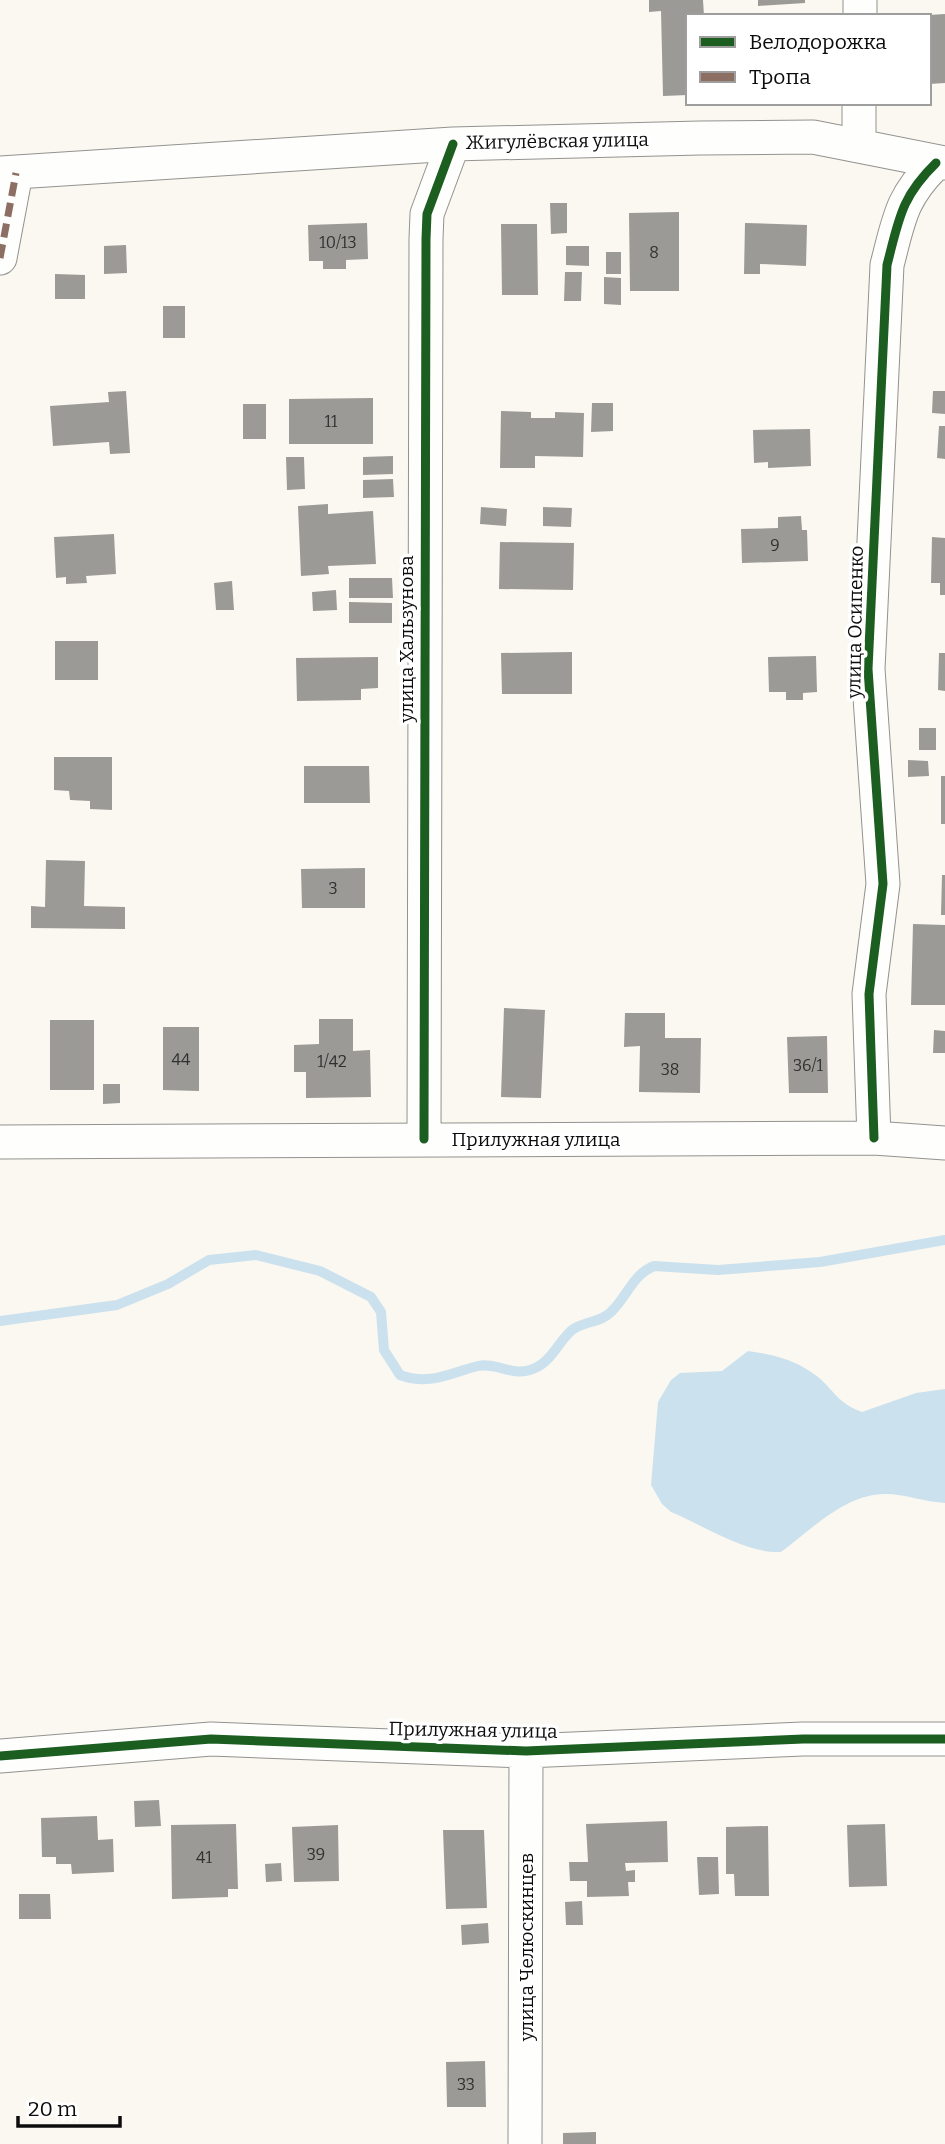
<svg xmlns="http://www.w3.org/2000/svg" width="945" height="2144" font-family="Bitter,serif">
<rect width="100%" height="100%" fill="#faf8f0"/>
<path fill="#cce1ee" d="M748,1351C770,1354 793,1359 811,1372C833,1386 834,1402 862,1412L916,1393L945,1389V1503C925,1502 905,1494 885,1494C845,1494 811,1530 781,1552C746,1554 705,1526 671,1512L662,1504L651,1485L658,1402L671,1380L680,1373L722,1371Z"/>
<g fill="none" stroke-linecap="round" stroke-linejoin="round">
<path stroke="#cce1ee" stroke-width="10" d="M0,1321L117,1305L168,1284L209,1260L256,1255L320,1271L371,1297L381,1312L384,1350L400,1375C430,1386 449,1373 478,1366C496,1362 511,1376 530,1370C551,1364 557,1343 572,1330C584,1321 600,1323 611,1312C627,1297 632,1275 654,1266L718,1270L820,1262L945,1240"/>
</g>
<path fill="#9c9a96" d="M649,0H703L704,16H688V95L663,96L661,11L649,12Z
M758,0H805V3L758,6Z
M945,14V83L929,84V15Z
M550,203H567V233L551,234Z
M679,212V291H630L629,213Z
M367,223L368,259L346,260V269H323V261H309L308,225Z
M745,223L807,225L806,266L760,264V274H744Z
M501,224H537L538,295H502Z
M126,245L127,273L104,274V246Z
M566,246H589V266L566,265Z
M606,252H621V274H606Z
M565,272H582L581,301H564Z
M55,274L85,275V299H55Z
M604,277L621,278V305L604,304Z
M163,306H185V338H163Z
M126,391L130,453L110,454L109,442L53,446L50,406L109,402L108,392Z
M933,391H945V414L932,413Z
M373,398V444H289V399Z
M592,403H613V431L591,432Z
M243,404H266V439H243Z
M501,411L531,412V418H555V412L584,413L583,457L535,456V468H500Z
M939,426H945V459L937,458Z
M810,429L811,466L768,468V462L754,463L753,430Z
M393,456V474L363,475V457Z
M286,457H304L305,489L287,490Z
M393,479L394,497L363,498V480Z
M328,504V514L373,511L376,564L328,566L329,574L301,576L298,506Z
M481,507L507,509L506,526L480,524Z
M543,507L572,508L571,527L543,526Z
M801,516L802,530H807L808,561L742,563L741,529L778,528V517Z
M114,534L116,574L86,576L87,583L66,584V577L56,578L54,537Z
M932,537L945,538V595H940V583H931Z
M500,542L574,543L573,590L499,589Z
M349,578H392L393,598H349Z
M232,581L234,610H216L214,583Z
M336,590L337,610L313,611L312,592Z
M349,602L392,603V623H349Z
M55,641H98V680H55Z
M572,652V694H502L501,653Z
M939,653H945V691L938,690Z
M816,656L817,692L803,693V700H786V692H769L768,657Z
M378,657V688L361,689V700L297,701L296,658Z
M919,728H936V750H919Z
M54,757H112V810L90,809V801L70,800L69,791L54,790Z
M908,760L928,761L929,776L908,777Z
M304,766H369L370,803H304Z
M941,776H945V824H941Z
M46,860L85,861L84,906L125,907V929L31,928V906L45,907Z
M365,868V908H302L301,869Z
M942,875H945V915H941Z
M913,924L945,925V1005H911Z
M504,1008L545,1010L541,1098L501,1097Z
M625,1013H665V1038H701L700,1093L639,1092L640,1046L624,1047Z
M319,1019H353V1051L370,1050L371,1097L306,1098V1072H294V1045L319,1044Z
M50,1020H94V1090H50Z
M163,1027H199V1091L163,1090Z
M934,1030L945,1031V1053H933Z
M827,1036L828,1093H789L787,1037Z
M103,1084H120V1103L103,1104Z
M159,1800L161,1826L135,1827L134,1801Z
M97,1816L98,1840L113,1839L114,1872L72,1874L71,1864H56V1857H42L41,1818Z
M667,1821L668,1862L625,1863L626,1871L635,1870V1882H628L629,1896L587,1897V1881H570L569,1862H588L586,1824Z
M236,1824L238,1889H228V1897L172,1899L171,1825Z
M885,1824L887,1886L849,1887L847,1825Z
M338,1825L339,1881L294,1882L292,1827Z
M768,1826L769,1896H735L734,1874H726V1827Z
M443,1830H484L487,1908L446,1909Z
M697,1857H718L719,1894L699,1895Z
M281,1863L282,1881L266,1882L265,1864Z
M19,1894H50L51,1919H19Z
M582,1901L583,1925H566L565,1902Z
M488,1923L489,1943L462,1945L461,1925Z
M485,2061L486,2107H447L446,2062Z
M596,2132V2144H563V2133Z"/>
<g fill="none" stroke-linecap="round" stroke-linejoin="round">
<defs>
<path id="minor" d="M860,16V0
M859,145V103
M0,173L453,144L700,138L813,137L945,163
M0,258L16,173
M874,1138L869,994L883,884L868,669L887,265C899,219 901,197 936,163
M424,1139L426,239L427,214L453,144
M0,1142L874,1138L945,1143
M0,1756L211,1739L526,1751L803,1739H945
M525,2144L526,1751"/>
</defs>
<use href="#minor" stroke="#93928f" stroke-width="35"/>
<use href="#minor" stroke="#fefefd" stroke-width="33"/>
<path stroke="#8d6e63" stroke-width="7" stroke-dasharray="14 7" stroke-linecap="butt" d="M0,258L16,173"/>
<defs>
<path id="cycleway" d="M874,1138L869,994L883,884L868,669L887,265C899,219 901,197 936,163
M424,1139L426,239L427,214L453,144
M0,1756L211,1739L526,1751L803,1739H945"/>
</defs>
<use href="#cycleway" stroke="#fff" stroke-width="13"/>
<use href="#cycleway" stroke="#1b5e20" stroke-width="9"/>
</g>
<g text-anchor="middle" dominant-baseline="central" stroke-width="7" stroke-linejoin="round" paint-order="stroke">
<g font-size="16" fill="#30302e">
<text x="338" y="242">10/13</text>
<text x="654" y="252">8</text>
<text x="331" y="421">11</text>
<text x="775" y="545">9</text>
<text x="333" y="888">3</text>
<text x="181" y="1059">44</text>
<text x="332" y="1061">1/42</text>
<text x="808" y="1065">36/1</text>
<text x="670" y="1069">38</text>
<text x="316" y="1854">39</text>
<text x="204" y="1857">41</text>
<text x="466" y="2084">33</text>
</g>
<g font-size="19" fill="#0c0c0c" stroke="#fff">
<text transform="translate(557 141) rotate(-1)">Жигулёвская улица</text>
<text transform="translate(855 622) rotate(-89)">улица Осипенко</text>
<text transform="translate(406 639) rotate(-90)">улица Хальзунова</text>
<text x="536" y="1139">Прилужная улица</text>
<text transform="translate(473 1730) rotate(1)">Прилужная улица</text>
<text transform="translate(526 1947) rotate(-90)">улица Челюскинцев</text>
</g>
</g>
<rect x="686" y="14" width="245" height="91" fill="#ffffff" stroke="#9e9e9e" stroke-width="2"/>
<rect x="700" y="37" width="35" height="10" fill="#1b5e20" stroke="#9e9e9e" stroke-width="2"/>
<text x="749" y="49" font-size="21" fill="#0c0c0c">Велодорожка</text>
<rect x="700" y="72" width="35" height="10" fill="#8d6e63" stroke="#9e9e9e" stroke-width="2"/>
<text x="749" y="84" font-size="21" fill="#0c0c0c">Тропа</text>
<path d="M18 2116v10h102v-10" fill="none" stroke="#0c0c0c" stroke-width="3.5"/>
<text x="28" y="2116" font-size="21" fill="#0c0c0c" stroke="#ffffff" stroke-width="5" paint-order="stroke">20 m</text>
</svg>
